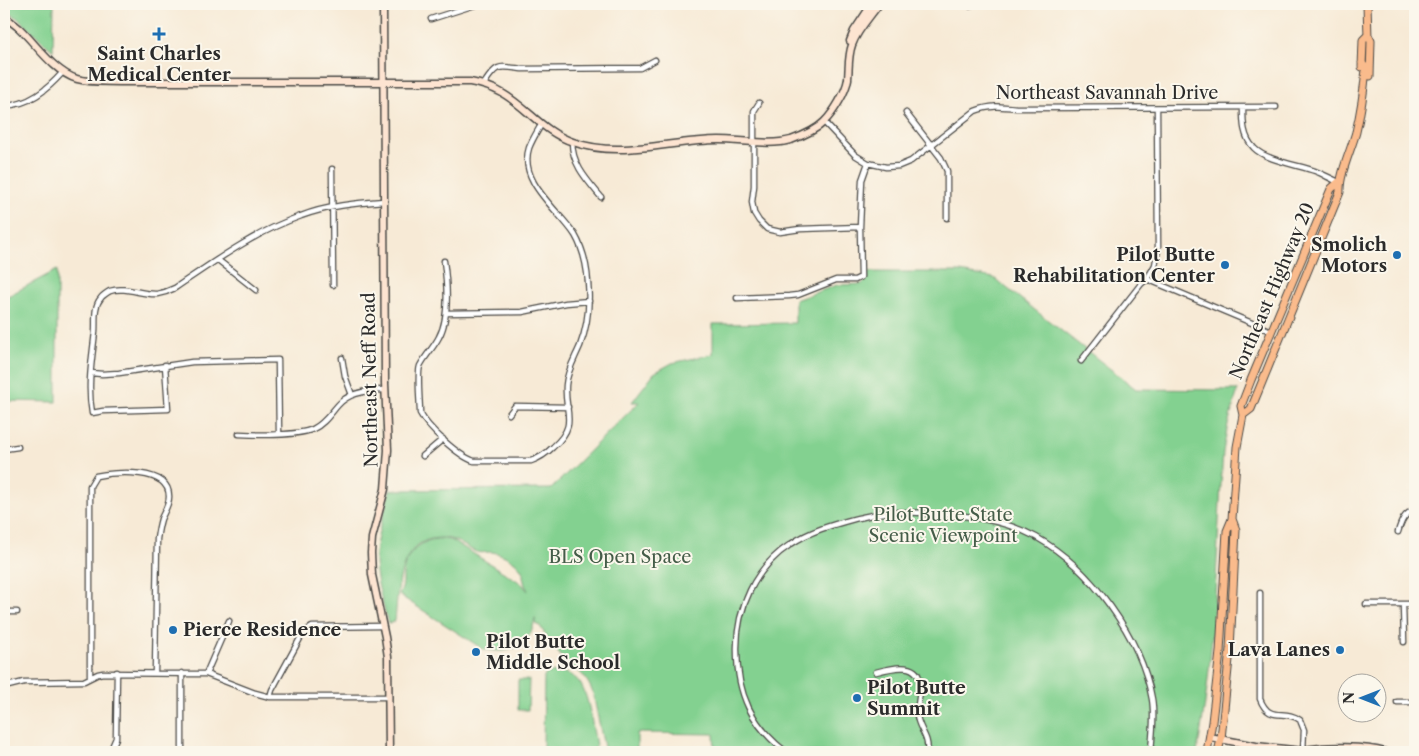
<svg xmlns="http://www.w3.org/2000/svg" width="1419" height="756" font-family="'Libre Caslon Text',serif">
<rect width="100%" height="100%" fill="#fbf7ec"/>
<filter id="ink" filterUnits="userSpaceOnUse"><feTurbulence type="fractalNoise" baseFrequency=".02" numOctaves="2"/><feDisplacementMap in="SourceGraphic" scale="10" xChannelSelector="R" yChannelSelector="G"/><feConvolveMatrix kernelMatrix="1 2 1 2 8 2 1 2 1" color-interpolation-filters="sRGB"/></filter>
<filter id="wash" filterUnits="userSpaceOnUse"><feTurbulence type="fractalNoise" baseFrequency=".0096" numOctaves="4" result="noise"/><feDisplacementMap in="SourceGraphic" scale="20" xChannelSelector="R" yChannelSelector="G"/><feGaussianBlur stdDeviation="1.12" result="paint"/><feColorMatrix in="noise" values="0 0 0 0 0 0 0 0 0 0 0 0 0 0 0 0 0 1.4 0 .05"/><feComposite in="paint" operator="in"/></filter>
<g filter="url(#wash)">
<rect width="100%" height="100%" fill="#f7ead6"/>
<path fill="#83d190" stroke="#577e5e" d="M4,4H54L53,51L20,20L4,9Z
M57,270V402L4,401V298Z
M867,272H960L994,278L1136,389L1238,390L1228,424L1223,452C1216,552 1216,654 1197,752H715L714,734L637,733V752H605L593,693C588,680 581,669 567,666L565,661L551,644L540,626L535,624V618C534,623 533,629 530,634C519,652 502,653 483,649L399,595C406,582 401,580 404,568C408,551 424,538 442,539C445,539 450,540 453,541L521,583L528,591C527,588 524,585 524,581C523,578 523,576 523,573C519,562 504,554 492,552C485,552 480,554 474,551C467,548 461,542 453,540C446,537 438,538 431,539C397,547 398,594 395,621L388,624C383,603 374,576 375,555C377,533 385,511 390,490L551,489L639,402H632L654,373L672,363L713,354V324L795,323V300L837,285L862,284L867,279Z
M563,672C569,674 576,677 580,683C590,699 592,726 596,745L595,752H546L543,749L544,677L547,673Z
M518,680H529L528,710H518Z"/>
</g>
<g filter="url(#ink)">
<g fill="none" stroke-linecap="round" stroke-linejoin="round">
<defs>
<path id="street" d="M970,6L971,4
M431,19L478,4
M484,84C497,64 498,66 522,69L640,68L655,60
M759,103L754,111V186L752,202L754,213L759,221L767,229L780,232L800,229L860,227
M4,106C29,105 47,90 63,72
M1243,108C1243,122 1243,137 1254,148C1265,160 1298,165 1315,171C1323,174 1331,179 1339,182
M906,113L941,158L947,171V218
M824,122L855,155L868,163L886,167L899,166L911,161L975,111C991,105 1000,106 1016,108L1276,107
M572,142C572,165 588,181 601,197
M332,169L333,285
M218,260L256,290
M444,261C447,283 450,317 439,337C434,347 425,356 420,366C417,375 420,402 420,413C427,427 458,456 474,461H531C540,458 546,454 553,447C579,424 564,413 566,385C567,371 575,358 580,346C588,325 590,304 588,282C587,267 583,249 575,235C559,210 518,182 529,148C532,140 537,132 541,125
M1147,279L1271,331
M737,298L789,296L798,295L836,280H855L861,277L860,227L862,180L868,163
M446,313L522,312L566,303L589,301
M342,358L345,376L352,395
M1081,361L1141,284L1147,279L1155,265L1158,250L1157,108
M165,365L168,409L103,411L92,413C87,386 92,359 95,332C96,321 93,307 101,298C102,296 108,292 110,291C125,286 142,295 157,294C163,293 169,291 175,288C215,261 255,232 301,216C327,206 356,203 384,201
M91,373L102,374L119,373L192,362L278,360L279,434
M509,414L515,406L568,407
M239,434C257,435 297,436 313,429C324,424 330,414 338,405C349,392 368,390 385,390
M4,449L18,447
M423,456L443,439
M1398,532C1401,522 1404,513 1415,510
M1260,593V699C1270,724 1284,708 1300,720L1304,730L1303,751
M1366,604H1415
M1403,604L1404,642
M4,612H17
M876,672C894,667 922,660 920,688C920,697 917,706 917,715C918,729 930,737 927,752
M182,673V752
M206,674L229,621
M90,678V486L96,476C114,472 170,467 169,497C169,505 164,512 161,519C159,526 158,532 157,539L155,673
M4,687L24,682L84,681L98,674L103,673L206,674L255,693L270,697H389
M270,697L272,690L303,633L312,627L383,626
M1397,702H1415
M110,752L116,738L117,672
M786,752C752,726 737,694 737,651C736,609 755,567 791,544C810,531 832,525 854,519C864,517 874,514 884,513C901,511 919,513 937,514C970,515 1006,521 1036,537C1091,568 1141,637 1152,699C1155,716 1152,735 1151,752"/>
<path id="secondary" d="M383,4L385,383L388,450L385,489L372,538L371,553L372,575L385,637L388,657L389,752
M4,16C9,20 14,24 19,28C36,44 54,72 77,79C91,83 108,81 123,82H470C482,84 492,87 502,93C528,108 543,132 573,142C620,159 671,140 719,140C742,140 770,146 791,140C802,136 816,130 824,122C834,112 846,92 848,79C849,68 848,56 852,45C857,30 870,17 879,4
M850,41L854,31L872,4
M1210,737L1256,746L1303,751L1308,752
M1305,750C1324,746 1366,746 1385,752"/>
<path id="primary" d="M1367,4L1368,38
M1368,35L1371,41L1370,76
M1362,67L1363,40L1368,35
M1243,415L1251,409L1340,192C1339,175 1351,150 1356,132C1361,111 1364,90 1366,69L1362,63
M1207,752L1212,722L1220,652L1227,531L1232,519L1237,447L1243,415L1241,406L1251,380L1331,189L1339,182
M1218,752L1221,739L1230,649L1236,530L1232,519"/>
</defs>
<use href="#street" stroke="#4a4845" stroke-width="7"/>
<use href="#secondary" stroke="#4a4845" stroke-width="9"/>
<use href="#primary" stroke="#4a4845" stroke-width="9"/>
<use href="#street" stroke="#fff" stroke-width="4.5"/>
<use href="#secondary" stroke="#fde4d1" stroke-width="6"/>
<use href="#primary" stroke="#fabb8c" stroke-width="7"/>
</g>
</g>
<g fill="#1f6fb2" stroke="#fbf7ec" stroke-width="2">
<path d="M156.5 26.5h5v5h5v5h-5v5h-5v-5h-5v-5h5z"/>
<circle cx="1397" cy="255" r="5"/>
<circle cx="1225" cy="265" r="5"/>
<circle cx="173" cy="630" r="5"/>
<circle cx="1340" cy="650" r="5"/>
<circle cx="476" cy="652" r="5"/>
<circle cx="857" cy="698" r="5"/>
</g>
<g text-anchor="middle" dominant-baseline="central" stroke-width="4" stroke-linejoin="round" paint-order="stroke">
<g font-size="18" font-weight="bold" fill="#2b2b2b" stroke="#fbf7ec" text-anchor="end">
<text x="159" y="54" text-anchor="middle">Saint Charles<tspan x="159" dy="21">Medical Center</tspan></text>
<text x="1387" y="245">Smolich<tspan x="1387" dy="21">Motors</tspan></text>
<text x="1215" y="255">Pilot Butte<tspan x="1215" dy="21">Rehabilitation Center</tspan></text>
<text x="183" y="630" text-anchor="start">Pierce Residence</text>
<text x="486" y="642" text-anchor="start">Pilot Butte<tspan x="486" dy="21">Middle School</tspan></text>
<text x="1330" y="650">Lava Lanes</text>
<text x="867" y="688" text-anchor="start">Pilot Butte<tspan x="867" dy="21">Summit</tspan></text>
</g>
<g font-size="18" fill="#2b2b2b" stroke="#fbf7ec">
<text x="1107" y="93">Northeast Savannah Drive</text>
<text transform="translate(1272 291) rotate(-67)">Northeast Highway 20</text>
<text transform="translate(370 380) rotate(-91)">Northeast Neff Road</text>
</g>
<g font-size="18" fill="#455d49" stroke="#fbf7ec">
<text x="943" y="515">Pilot Butte State<tspan x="943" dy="21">Scenic Viewpoint</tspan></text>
<text x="620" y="557">BLS Open Space</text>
</g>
</g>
<rect width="1419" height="756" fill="none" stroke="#fbf7ec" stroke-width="20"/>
<g transform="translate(1362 698) rotate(270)"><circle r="24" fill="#fbf7ec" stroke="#a8a59f"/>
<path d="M0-4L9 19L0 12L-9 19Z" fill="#1f6fb2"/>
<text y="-8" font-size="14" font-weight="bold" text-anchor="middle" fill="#2b2b2b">N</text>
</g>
</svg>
